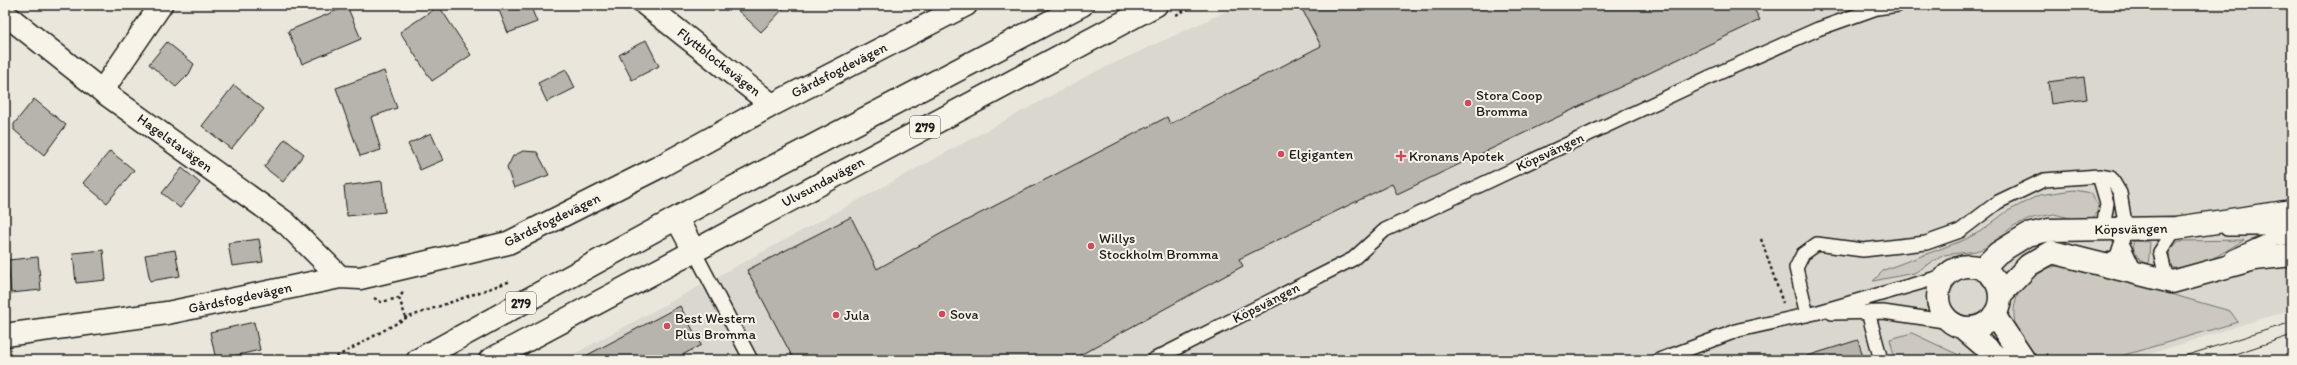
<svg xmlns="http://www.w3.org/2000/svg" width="2297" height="365" font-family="Itim,sans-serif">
<rect width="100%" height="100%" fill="#eae6dc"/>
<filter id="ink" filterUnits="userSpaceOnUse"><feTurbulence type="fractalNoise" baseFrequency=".025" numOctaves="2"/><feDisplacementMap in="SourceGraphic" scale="8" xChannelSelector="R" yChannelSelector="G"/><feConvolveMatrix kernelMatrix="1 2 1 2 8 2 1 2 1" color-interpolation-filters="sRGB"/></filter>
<g filter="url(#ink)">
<path fill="#dad7ce" d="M1240,5H2292V309L2131,360H563L1091,74Z"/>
<path fill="#ccc8c0" stroke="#74726e" d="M2073,190L2091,193L2100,209L2092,219L2082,221L2054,214L2033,218L2015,225L1987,247L1976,251L1944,255L1914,273L1873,281L1884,270L1964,240L1981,231L2006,212L2039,195Z
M2244,240C2223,252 2194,274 2170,267L2169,251L2179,241Z
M2133,241L2150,242L2148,269L2134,252Z
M2069,265L2230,311L2238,322L2107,360H2039C2033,351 2022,343 2018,333C2007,307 2019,280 2044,269C2051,266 2061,266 2069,265Z
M1912,333L1963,357L1968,360H1895L1890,339Z"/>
<path fill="#b6b4ac" stroke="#1c1c1c" d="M497,5H530L537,22L508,33Z
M732,5H787L761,32Z
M1300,5H1752L1760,20L1397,194L1392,184L1239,259L1243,266L1071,360H794L747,270L851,217L877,269L942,233L1167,117L1170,124L1321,46Z
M347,6L361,39L302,64L288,31Z
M439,6L471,55L432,81L400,32Z
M646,40L659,66L632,80L619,55Z
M167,42L194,64L189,74L176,87L149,64Z
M566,69L575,88L547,102L538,83Z
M384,71L397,108L371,117L381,150L360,156L336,88Z
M2084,77L2087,99L2051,104L2048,82Z
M234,85L264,109L231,149L202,126Z
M34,99L66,125L44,155L14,130V124Z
M431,133L443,160L420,170L408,144Z
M285,139L304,154L283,182L264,167Z
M110,151L134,170L107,203L83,183Z
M523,151L537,152L549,175L514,188L507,168L513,156Z
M182,168L200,183L180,208L162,193Z
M382,181L385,212L347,216L344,186Z
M259,239L263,262L232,266L228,243Z
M103,250L106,280L76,283L73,253Z
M175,250L180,276L150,281L145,255Z
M38,257L41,290L11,293L8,260Z
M680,306L701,345L673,360H578Z
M254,322L260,350L216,360L210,332Z
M1858,340L1864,360H1808L1807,356Z"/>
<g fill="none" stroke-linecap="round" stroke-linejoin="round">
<defs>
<path id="service" d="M2099,176L2107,203L2103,229
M2227,229H2270L2292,226
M2122,243L2137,275
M694,251L751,360
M2232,257L2270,240L2292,237
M2173,282L2165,272L2160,252L2176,228H2179
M1868,312L1881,360
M1832,313L1883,312L1951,322
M1807,315L1796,268L1803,254L1817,244L1863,250L1926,243L1960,231L1998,202L2044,180L2099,176L2111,178L2120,193L2126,229L2117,256L2101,264
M1153,360L1353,259L1385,230L1712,76L1818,29L1877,8L1898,5
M1659,360L1739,330L1815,313L1947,275"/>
<path id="minor" d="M646,5L772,105
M5,14L102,91L286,223L340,277
M102,91L161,5
M1938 297a31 31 0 1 1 62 0a31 31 0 1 1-62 0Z
M1982,269L1998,253L2027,235L2049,230L2176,228L2292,211
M2000,295L2029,265L2052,252L2172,282L2255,259L2292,255
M1994,315L2024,360
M1963,328L2000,360
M5,335L167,313L340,277L360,278L508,243L661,166L772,105L966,5"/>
<path id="primary" d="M677,219L694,251
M418,360L717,196L1082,5
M490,360L1156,5"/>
</defs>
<use href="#service" stroke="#1c1c1c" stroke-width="16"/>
<use href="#minor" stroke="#1c1c1c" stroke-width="25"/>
<use href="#primary" stroke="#1c1c1c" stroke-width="25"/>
<path stroke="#1c1c1c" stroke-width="2.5" stroke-dasharray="3 3" stroke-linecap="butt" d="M1176,15L1195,5
M1761,239L1783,303
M374,298L381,302L399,298L404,291
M399,298L406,318
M2046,354L2051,360
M331,360L406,318L511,281"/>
<use href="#service" stroke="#f7f3e8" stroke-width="13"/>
<use href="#minor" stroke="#f7f3e8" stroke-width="22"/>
<use href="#primary" stroke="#f7f3e8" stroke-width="22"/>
<path stroke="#1c1c1c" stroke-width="1" d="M2172,360L2292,322
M2217,360L2292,335"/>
</g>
</g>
<g fill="#d1495b" stroke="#f7f3e8" stroke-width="1.5">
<circle cx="1468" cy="103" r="4"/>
<circle cx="1281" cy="154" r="4"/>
<path d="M1399 150h4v4h4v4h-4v4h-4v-4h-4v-4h4z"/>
<circle cx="1091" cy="246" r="4"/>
<circle cx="942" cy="314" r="4"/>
<circle cx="836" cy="315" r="4"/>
<circle cx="667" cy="326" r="4"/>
</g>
<g text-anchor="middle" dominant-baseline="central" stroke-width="4" stroke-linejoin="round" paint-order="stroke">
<g fill="#f7f3e8" stroke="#5e5c59" stroke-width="1">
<rect x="910" y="116" width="30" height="22" rx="3"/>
<rect x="506" y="292" width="30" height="22" rx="3"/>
</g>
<g font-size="13" font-weight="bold" fill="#1c1c1c">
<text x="925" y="127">279</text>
<text x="521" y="303">279</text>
</g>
<g font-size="14" fill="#1c1c1c" stroke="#f7f3e8">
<text transform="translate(719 62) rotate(38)">Flyttblocksvägen</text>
<text transform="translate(839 70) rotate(-27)">Gårdsfogdevägen</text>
<text transform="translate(175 143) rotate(36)">Hagelstavägen</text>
<text transform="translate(1550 152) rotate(-25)">Köpsvängen</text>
<text transform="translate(823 182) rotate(-28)">Ulvsundavägen</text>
<text transform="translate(552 220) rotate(-26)">Gårdsfogdevägen</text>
<text transform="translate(2131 229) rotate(-1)">Köpsvängen</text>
<text transform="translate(240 298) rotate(-12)">Gårdsfogdevägen</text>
<text transform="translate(1266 303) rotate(-27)">Köpsvängen</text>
</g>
<g font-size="14" fill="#1c1c1c" stroke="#f7f3e8" text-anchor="start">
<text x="1476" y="95">Stora Coop<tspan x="1476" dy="16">Bromma</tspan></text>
<text x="1289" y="154">Elgiganten</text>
<text x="1409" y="156">Kronans Apotek</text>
<text x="1099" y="238">Willys<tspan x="1099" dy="16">Stockholm Bromma</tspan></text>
<text x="950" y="314">Sova</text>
<text x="844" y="315">Jula</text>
<text x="675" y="318">Best Western<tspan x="675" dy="16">Plus Bromma</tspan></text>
</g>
</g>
<rect width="2297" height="365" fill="none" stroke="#f7f3e8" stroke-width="20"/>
<rect x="10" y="10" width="2277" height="345" fill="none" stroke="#1c1c1c" stroke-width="1.5" filter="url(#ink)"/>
</svg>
